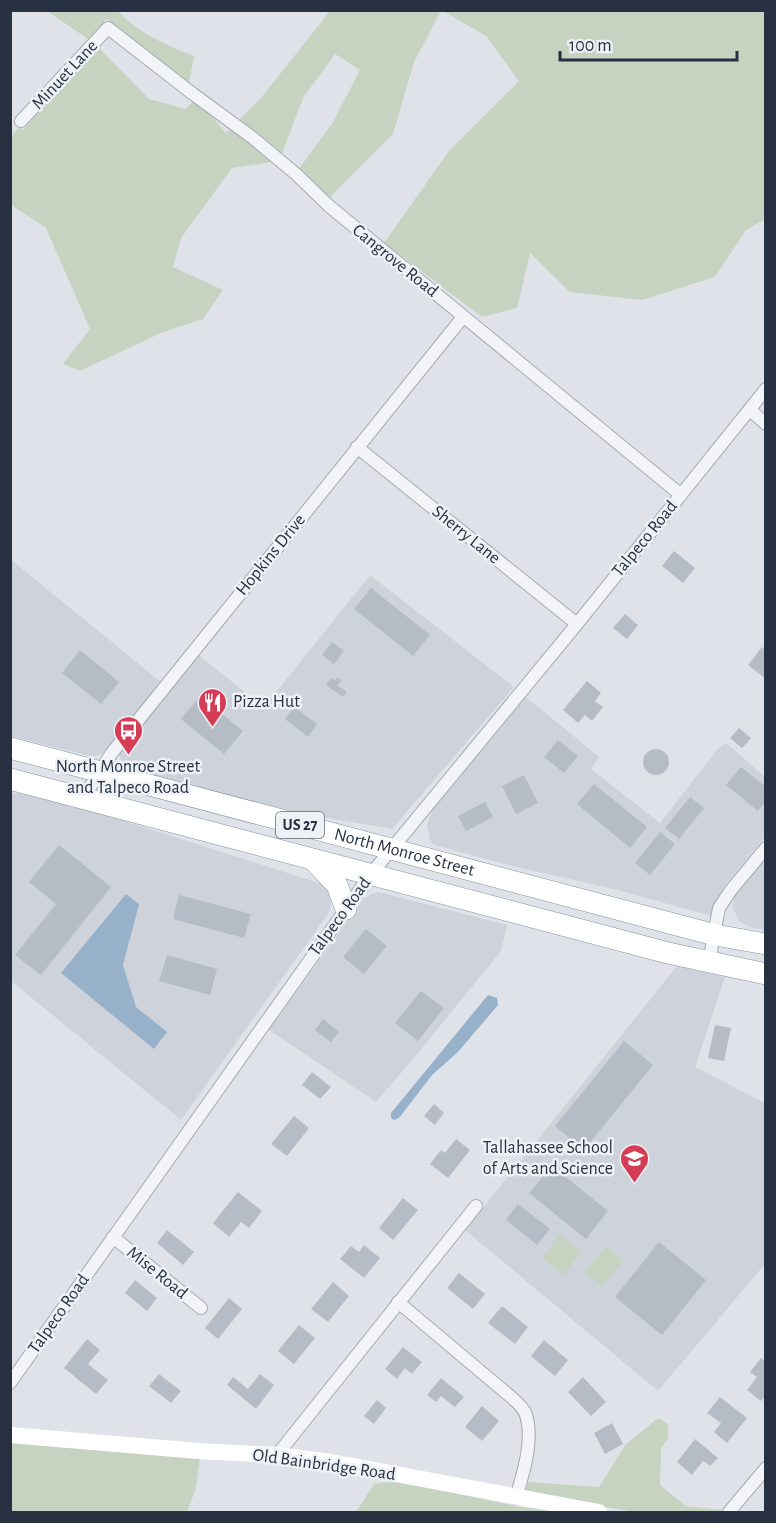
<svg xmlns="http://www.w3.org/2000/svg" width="776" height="1523" font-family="'Alegreya Sans',sans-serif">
<rect width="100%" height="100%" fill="#dfe3e9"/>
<path fill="#cdd2db" d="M10,559L161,682L102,754L93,757L11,736Z
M370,575L514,687L392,829L311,815L218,794L139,773L124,764L120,758V749L197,654L264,707Z
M526,697L599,757L591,769L660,823L717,750L726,743L765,777V837L725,885L715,902L711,916L618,890L512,866L435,845L430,841L427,825L434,807Z
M10,792L71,804L162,833L319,883L324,886L330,893L331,905L328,914L181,1120L11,981Z
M765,856V930L752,928L740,922L733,908L734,898L738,891Z
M378,892L507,925L501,951L413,1059L376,1102L269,1030L362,901L371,894Z
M677,966L725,977L695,1067L765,1103V1264L658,1391L465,1230Z"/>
<path fill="#c5d3c0" d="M47,11H117C139,33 165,45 194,56L189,83L107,19L88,39Z
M330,11H441L414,62L393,134L329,198L299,169L333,122L360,70L335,54L303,98L282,154L239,120L261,98Z
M443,11H765V219L746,230L715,277L642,300L570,292L530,253L517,308L482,317L384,243L449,151L519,81L486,36Z
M99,48L149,99L185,109L193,102L207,111L226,133L231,129L272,162L232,168L181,238L173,267L223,290L203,319L163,332L80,371L63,364L90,329L46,228L11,205L10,139L19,127L23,130Z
M560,1234L581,1252L563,1275L542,1258Z
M606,1246L623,1260L603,1286L585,1272Z
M658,1418L668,1424V1438L661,1449L660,1485L686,1506L722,1510L720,1512H636L525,1494L528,1482L599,1487L625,1445Z
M10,1441L200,1457L196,1488L187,1512H11Z
M398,1481L521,1507L562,1512H356L374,1484Z"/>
<path fill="#98b1cb" d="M126,894L139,904L123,965L136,1007L167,1032L154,1049L61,973Z
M488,995L497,998L498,1005L458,1052L432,1075L399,1118L394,1120L391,1118V1113Z"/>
<path fill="#b6bcc6" d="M674,551L695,568L683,583L662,566Z
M371,588L430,635L413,656L354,609Z
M625,614L638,625L627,639L613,628Z
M332,642L344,651L334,664L322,655Z
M762,647L766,650V679L748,665Z
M80,650L119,682L101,704L62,673Z
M337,677L342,680L337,685L347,692L343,697L326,685L331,678L335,681Z
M587,681L601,693L595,701L603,707L592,721L585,715L578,723L563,710Z
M200,696L243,731L224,754L181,719Z
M294,707L317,724L308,737L285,719Z
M739,728L751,738L742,748L730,738Z
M558,740L578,756L564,773L544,757Z
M643 762a13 13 0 1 1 26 0a13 13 0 1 1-26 0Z
M741,767L766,787V801L758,811L726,785Z
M524,775L538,803L516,814L502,786Z
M594,784L647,827L630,848L577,804Z
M690,797L704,808L679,839L665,828Z
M485,802L493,817L466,831L458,816Z
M660,832L675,844L650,875L635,863Z
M59,845L111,887L41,975L15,955L56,904L29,882Z
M179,895L251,914L244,938L173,919Z
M366,929L387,946L364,974L343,957Z
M167,955L217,969L210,995L159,981Z
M421,991L444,1008L418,1041L395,1023Z
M323,1019L339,1032L331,1042L315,1030Z
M715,1025L731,1028L724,1061L708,1058Z
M624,1041L653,1065L584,1150L555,1126Z
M312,1072L331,1087L320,1099L302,1085Z
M434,1104L444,1113L435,1125L424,1116Z
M294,1116L309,1128L287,1156L271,1144Z
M456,1139L470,1150L448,1178L430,1164L441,1150L445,1153Z
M552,1166L608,1211L586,1239L529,1193Z
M238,1192L262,1211L249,1228L241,1222L229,1237L213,1223Z
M403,1198L418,1210L393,1240L379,1228Z
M518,1204L550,1229L537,1245L506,1220Z
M167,1230L194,1252L183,1265L157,1243Z
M659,1242L706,1280L662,1335L615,1297Z
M364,1245L380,1258L364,1278L340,1259L351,1246L359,1252Z
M459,1273L485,1294L473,1309L447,1288Z
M135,1280L157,1298L147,1311L125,1293Z
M333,1282L349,1296L328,1322L311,1309Z
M229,1298L242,1309L218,1339L205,1328Z
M502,1306L528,1327L515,1344L488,1323Z
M299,1325L315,1338L294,1364L278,1351Z
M87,1339L100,1350L88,1364L108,1380L96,1394L64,1368Z
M544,1340L568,1360L555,1376L531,1356Z
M403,1347L422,1362L412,1374L405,1368L397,1379L385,1369Z
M761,1358L766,1362V1395L761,1401L747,1390L757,1377L750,1372Z
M159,1374L181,1391L171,1403L149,1386Z
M260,1374L274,1385L256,1409L227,1385L233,1377L248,1389Z
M583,1377L606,1402L591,1416L568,1392Z
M441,1378L464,1397L455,1407L441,1396L436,1402L427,1395Z
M720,1397L747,1418L727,1443L714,1432L721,1423L707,1413Z
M377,1400L386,1408L374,1424L364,1416Z
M482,1406L499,1421L482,1441L465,1427Z
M612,1423L623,1444L605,1454L594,1433Z
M695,1439L718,1458L710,1466L703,1461L692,1475L677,1462Z"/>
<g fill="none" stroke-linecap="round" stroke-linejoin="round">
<defs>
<path id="street" d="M21,121L108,28L193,94L253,138L296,174L329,206L681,495
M750,410L766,424
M357,447L577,624
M83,798L111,754L463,317
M709,962L719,908L731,890L766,848
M113,1237L201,1308
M398,1302L511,1397C517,1402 524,1408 526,1415C534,1440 523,1474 516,1498
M10,1383L371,874L577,624L766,389
M277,1455L476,1206
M729,1512L766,1468"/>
<g id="highway">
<path id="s1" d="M10,748L715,935L766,944"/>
<path d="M10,779L668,953L766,974"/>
<path d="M312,859L337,885L346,909"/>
</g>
</defs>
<use href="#street" stroke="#a4aab3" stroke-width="14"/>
<use href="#highway" stroke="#8590a0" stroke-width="22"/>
<use href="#street" stroke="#f2f4f7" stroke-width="12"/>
<path stroke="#fff" stroke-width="16" d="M10,1435L198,1451L277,1455L331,1462L599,1512"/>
<use href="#highway" stroke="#fff" stroke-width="21"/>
</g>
<defs>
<symbol id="restaurant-pin" viewBox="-11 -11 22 30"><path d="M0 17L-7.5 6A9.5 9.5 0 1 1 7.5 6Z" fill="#d53d55" stroke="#eef2f6"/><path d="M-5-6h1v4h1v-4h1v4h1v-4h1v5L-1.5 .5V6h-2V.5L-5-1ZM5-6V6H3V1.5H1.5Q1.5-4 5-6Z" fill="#fff"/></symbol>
<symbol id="bus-pin" viewBox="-11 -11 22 30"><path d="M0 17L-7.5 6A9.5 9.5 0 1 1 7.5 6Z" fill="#d53d55" stroke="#eef2f6"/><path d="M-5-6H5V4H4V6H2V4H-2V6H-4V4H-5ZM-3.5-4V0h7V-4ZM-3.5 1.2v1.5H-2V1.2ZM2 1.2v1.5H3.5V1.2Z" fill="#fff"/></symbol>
<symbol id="school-pin" viewBox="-11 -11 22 30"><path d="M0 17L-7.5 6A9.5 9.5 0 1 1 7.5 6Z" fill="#d53d55" stroke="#eef2f6"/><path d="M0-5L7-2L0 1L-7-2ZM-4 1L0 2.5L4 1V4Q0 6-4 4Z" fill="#fff"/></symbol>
</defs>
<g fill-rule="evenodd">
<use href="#restaurant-pin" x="196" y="686" width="33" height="45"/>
<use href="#bus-pin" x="112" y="714" width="33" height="45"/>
<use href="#school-pin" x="618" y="1142" width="33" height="45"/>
</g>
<g text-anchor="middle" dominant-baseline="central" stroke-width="5" stroke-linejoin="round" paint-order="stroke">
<rect fill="#eef2f6" stroke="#636b77" stroke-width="1.5" x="276" y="812" width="48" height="26" rx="4.5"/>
<g font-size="16" font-weight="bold" fill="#273141">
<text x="300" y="825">US 27</text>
</g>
<g font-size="18" fill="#273141" stroke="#eef2f6">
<text transform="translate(65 75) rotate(-47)">Minuet Lane</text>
<text transform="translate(395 261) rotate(39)">Cangrove Road</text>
<text transform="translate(466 535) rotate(39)">Sherry Lane</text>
<text transform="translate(645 539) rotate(-51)">Talpeco Road</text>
<text transform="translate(271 555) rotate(-51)">Hopkins Drive</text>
<text stroke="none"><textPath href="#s1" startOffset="408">North Monroe Street</textPath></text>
<text transform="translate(340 917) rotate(-54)">Talpeco Road</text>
<text transform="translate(157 1273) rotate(39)">Mise Road</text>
<text transform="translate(59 1314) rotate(-55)">Talpeco Road</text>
<text transform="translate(324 1465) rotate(8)">Old Bainbridge Road</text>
</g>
<g font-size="18" fill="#273141" stroke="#eef2f6" text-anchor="start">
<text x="233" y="702">Pizza Hut</text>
<text x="128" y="767" text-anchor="middle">North Monroe Street<tspan x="128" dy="21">and Talpeco Road</tspan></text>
<text x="613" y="1148" text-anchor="end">Tallahassee School<tspan x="613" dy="21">of Arts and Science</tspan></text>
</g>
</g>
<rect width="776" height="1523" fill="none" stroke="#273141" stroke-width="24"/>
<path d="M560 51v9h177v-9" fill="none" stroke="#273141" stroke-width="3"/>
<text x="569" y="51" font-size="18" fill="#273141" stroke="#eef2f6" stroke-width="4.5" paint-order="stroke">100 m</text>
</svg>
